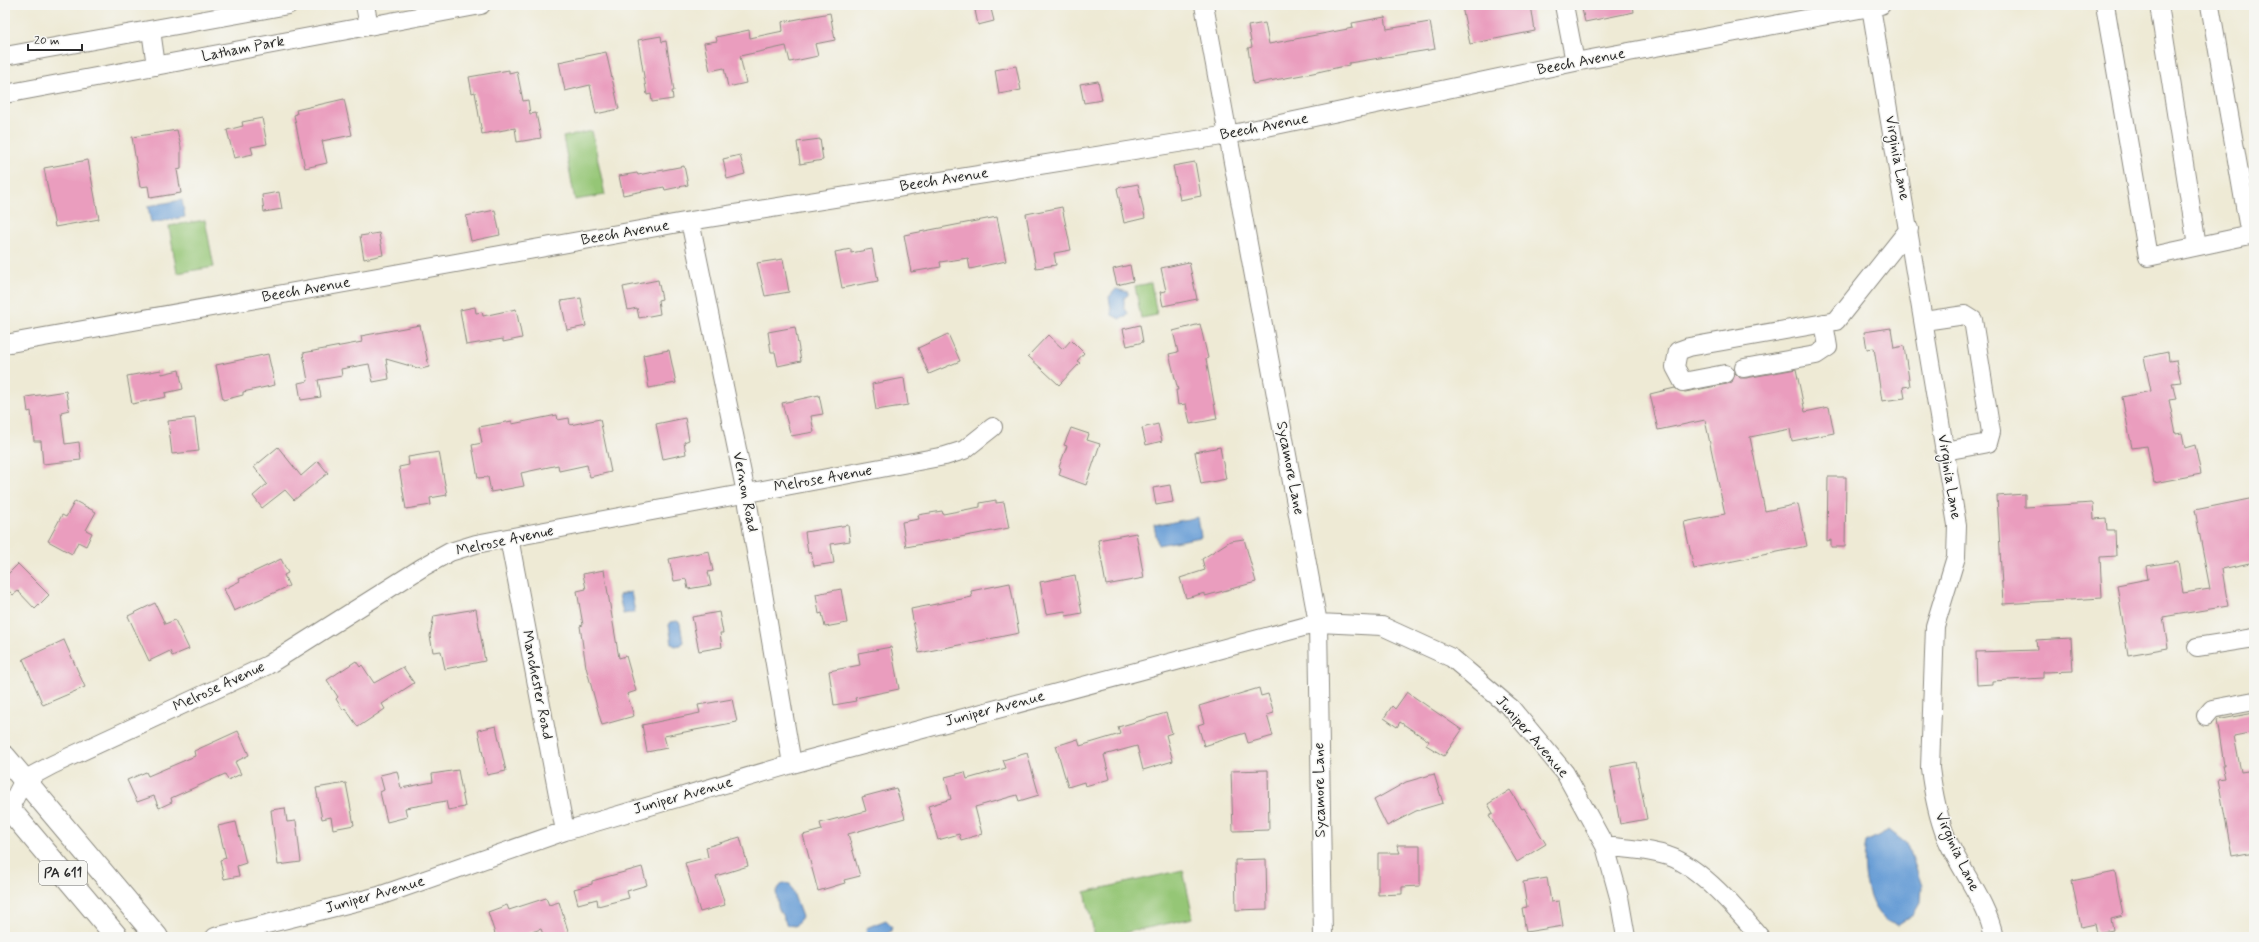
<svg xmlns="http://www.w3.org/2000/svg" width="2259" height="942" font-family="Mynerve,sans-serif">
<rect width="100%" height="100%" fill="#f6f6f2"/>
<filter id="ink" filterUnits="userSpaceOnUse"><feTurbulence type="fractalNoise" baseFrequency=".025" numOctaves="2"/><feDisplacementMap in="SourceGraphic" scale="8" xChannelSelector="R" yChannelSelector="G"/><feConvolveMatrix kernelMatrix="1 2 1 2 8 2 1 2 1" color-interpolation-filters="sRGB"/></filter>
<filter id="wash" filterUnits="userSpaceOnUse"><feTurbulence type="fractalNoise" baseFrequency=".012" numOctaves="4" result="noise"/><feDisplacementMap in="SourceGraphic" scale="16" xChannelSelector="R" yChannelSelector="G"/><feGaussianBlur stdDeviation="0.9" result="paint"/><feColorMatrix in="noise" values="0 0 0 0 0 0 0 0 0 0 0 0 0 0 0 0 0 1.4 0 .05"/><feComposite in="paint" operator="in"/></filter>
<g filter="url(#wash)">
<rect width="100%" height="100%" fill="#eeead5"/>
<path fill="#95c676" stroke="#607850" d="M592,131L605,195L575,200L563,137Z
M205,220L214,267L177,273L169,226Z
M1151,283L1157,315L1141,318L1135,286Z
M1183,870L1193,918L1105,937H1095L1085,892Z"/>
<path fill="#699ed6" stroke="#4a6480" d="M182,200L185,217L151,223L148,206Z
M1116,289L1128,292V295L1124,298V308L1128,313L1126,317L1120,319L1112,315L1109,297Z
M1198,517L1201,537L1158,545L1154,526Z
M631,592L635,612L623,614L619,595Z
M677,621L680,623L683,642L681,645L675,646L672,644L669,625L671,622Z
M1889,830L1908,845L1922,886L1921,902L1914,914L1897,925C1866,919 1861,867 1866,842Z
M783,883L790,884L802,917L795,926L787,925L778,907L776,891Z
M886,920L892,926L891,931C884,936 875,941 867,935L866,928Z"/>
<g id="blocks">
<path fill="#ea9dbe" d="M974,5H990L994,21L978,25Z
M1469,5H1531L1535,31L1470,44L1462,7Z
M1581,5H1633L1634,12L1585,22Z
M830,13L835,40L815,44L818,56L790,62L786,46L740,56L746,83L728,87L724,68L710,71L704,43L717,41L716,37L749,30L750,38L783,31L782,22Z
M1385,17L1387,29L1430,22L1435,49L1349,63V65L1313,73L1253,84L1248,48L1252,47L1248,26L1265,23L1269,44L1353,28L1352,23Z
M661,36L662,42L666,41L674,91H672L673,99L652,102L651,94L647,95L638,40Z
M606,52L619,109L596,114L590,85L565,91L559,62Z
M1016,66L1021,90L999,94L995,70Z
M509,70V73L517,71L523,101L528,100L530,114L536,113L541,138L517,142L515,128L482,134L475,92L472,93L469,77Z
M1098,81L1102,100L1084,103L1080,84Z
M344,99L352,135L322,141L327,163L305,168L294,115L297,114L296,110Z
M262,118L267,144L251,147L253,154L234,158L227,130L243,126L242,122Z
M177,130L181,147V169L177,170L181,193L150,198L148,186L140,187L132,137Z
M820,139L823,160L800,164L797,142Z
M740,155L745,174L727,179L723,159Z
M88,160L99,219L55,227L44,168Z
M1195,162L1201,196L1180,200L1173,166Z
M684,166L688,185L665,190L664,187L623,195L619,176L637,173L638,175Z
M1138,184L1145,218L1124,223L1117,188Z
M279,192L282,209L264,212L262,195Z
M1062,207L1071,250L1054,253L1056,265L1036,268L1026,214Z
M495,210L500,235L471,241L466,216Z
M997,217L1006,261L970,269L968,258L940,262L941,267L911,272L904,235Z
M379,233L383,255L364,259L360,236Z
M851,249V253L872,249L878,281L842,288L835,252Z
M783,259L789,292L765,296L757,263Z
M1189,262L1197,299L1163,306L1160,292L1166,291L1161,268Z
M1130,265L1133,281L1117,285L1113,269Z
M658,280L662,299L658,300L660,314L639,318L637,308L628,310L623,287Z
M581,298L586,326L567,330L561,301Z
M475,307L476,313L482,312L483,316L516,309L522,338L503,342V339L466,345L460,310Z
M1200,324L1208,358L1206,359L1217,419L1190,424L1186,404L1178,405L1176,390H1178L1169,354L1178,352L1173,331Z
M420,325L429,367L421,369L386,359L389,379L373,382L369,364L341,369L342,376L318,380L321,397L301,400L298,383L308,381L303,353L362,342L361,336Z
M1140,325L1143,342L1127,346L1123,329Z
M795,327L801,361L778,366L775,352H771L768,332Z
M1891,328L1894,348L1904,346L1910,386L1903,387L1905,398L1882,401L1874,348L1867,349L1864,332Z
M948,334L960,361L929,374L918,348Z
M1048,335L1063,349L1071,340L1084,353L1077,361L1080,363L1059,385L1028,356Z
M669,350L676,383L649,388L643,355Z
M2168,352L2169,361L2176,360L2181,382L2172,383L2176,399L2169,400L2176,434L2182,433L2185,448L2195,445L2201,474L2154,483L2147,446L2132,448L2122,397L2151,391L2144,357Z
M268,354L275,385L243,392V395L223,400L216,365Z
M1796,369L1805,412L1829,407L1834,433L1792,441L1790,429L1750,437L1765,511L1798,504L1807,546L1694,569L1684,522L1725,514L1705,420L1658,430L1650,394L1675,388L1685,392L1727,384L1732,382L1735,373L1740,378H1746Z
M161,370L162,374L179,370L183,389L165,393L166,397L132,404L127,376Z
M904,378L908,405L876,410L872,384Z
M66,391L69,410L61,412L65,444L79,442L81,460L43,464L41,441H34L31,411L28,412L26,397Z
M819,395L823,414L811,416L814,432L791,436L782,403Z
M557,415L558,420L569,418L570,425L600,419L611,472L590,477L587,465L559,471L558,465L521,473L524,486L491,492L488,477L478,478L472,445L482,443L479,427L512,421V424Z
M195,418L199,451L172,454L168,421Z
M685,418L689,440L684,442L686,454L663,459L656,424Z
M1158,424L1162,441L1146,445L1142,428Z
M1071,428L1089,434L1087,440L1100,444L1086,485L1059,475L1061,468L1059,467L1067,446L1064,445Z
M278,447L301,476L318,461L328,473L294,500L285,490L262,508L253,496L267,484L254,467Z
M1220,447L1226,479L1201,484L1195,452Z
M439,452L447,495L430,498L431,505L406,509L399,467L409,465L408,457Z
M1828,477H1846L1845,547H1831V540L1827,541Z
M1170,485L1173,502L1156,505L1153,488Z
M2025,494V507L2093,503L2094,519L2106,518L2107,530H2115L2116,556L2100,557L2102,598L2003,604L1997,496Z
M2254,498V562L2222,569L2228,606L2163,617L2168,648L2128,655L2117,585L2148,579L2146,566L2178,561L2183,593L2210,589L2195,510Z
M996,500V503L1004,502L1009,528L906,547L902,522L919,519L918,515L942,511L943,514L980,507V503Z
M75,501L96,512L86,530L92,533L86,546L78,542L72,554L48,541L62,515L66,517Z
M848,525L850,541L831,544L834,563L814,566L811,552L808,553L805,532Z
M1136,533L1144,578L1106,585L1098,540Z
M1244,539L1256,582L1205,596V593L1186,598L1180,578L1205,570L1202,559L1230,541Z
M709,551L713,571L708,572L711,585L688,589L686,579L674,581L669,559Z
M281,559L288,573L284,575L289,586L234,611L224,589L240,581L239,579Z
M18,564L49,595L35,609L18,591L13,595L5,587V577Z
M604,570L619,658L626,656L636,691L627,694L634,716L602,725L586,667L580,626L583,625L577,591L586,589L583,574Z
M1075,575L1082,613L1066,616L1065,611L1046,614L1040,582Z
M1010,583L1019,633L919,653L911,609L972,597L971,591Z
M841,589L847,623L825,627L822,613L819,614L816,594Z
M155,603L165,624L175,620L189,649L172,656L170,651L149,661L128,616Z
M476,609L485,661L445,669L441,651L433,652L430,636L434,616Z
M719,612L723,633H720L722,647L699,651L692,617Z
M2071,638L2073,671L2043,672V678L1992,681V684L1977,685L1976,652L2037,650L2036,640Z
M64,640L85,687L43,705L23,659Z
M891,647L899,689L855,698L856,701L834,705L829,671L860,665L858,653Z
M356,661L360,667L362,665L374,683L403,667L414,683L382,704L385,709L358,727L345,708L343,710L336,699L338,697L327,680Z
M1259,688L1261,696L1268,694L1274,713L1267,715L1273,736L1248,743L1245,733L1204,746L1198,725L1204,723L1199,706Z
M1407,692L1462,730L1444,756L1426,745L1429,741L1400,722L1397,727L1384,718L1392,706L1395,709Z
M732,699L737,722L664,736L667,748L647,752L642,725L700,713L698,705Z
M1166,713L1172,733L1166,735L1173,761L1143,770L1137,746L1104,755L1110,779L1085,786L1084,782L1068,787L1056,746L1078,739L1080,746L1120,734L1118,727Z
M2254,713V732L2234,736L2241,772L2254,770V852L2232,856L2218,779L2225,778L2222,765H2224L2217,720Z
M496,726L506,771L487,775L478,730Z
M238,731L249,755L235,762L241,774L228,780L225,774L171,798L172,802L159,808L154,796L137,802L127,780L146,772L148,776L195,756L194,751Z
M1027,753L1039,795L1019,801L1017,795L975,807L982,834L961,840L959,834L938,840L928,806L951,799L945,777L965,772L967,779L1006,768L1003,760Z
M1636,762L1647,819L1620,824L1610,767Z
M458,770L465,807L448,810L446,801L405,808L407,817L387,822L380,792L384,790L380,775L397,771L401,788L433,782L432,774Z
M1268,770L1269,830L1233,831L1231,771Z
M1434,774L1443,803L1416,811L1387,826L1374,800L1406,782Z
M346,783L354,825L333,829L331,817L322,819L316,788Z
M896,788L905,818L848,834L860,876L844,880L845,883L818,891L803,835L822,830L820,823L866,811L862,797Z
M1510,790L1522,809L1524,808L1546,844L1517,862L1489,815L1493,813L1488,804Z
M285,808L287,822L296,821L301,862L278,865L271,810Z
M236,822L246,863L237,866L239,876L224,879L220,860L226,858L218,826Z
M740,837L748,866L716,876L725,905L700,912L685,863L708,857L706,847Z
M1397,845H1420V886L1402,887V894L1378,895V853H1400Z
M1266,859L1267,909L1236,910L1235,860Z
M642,867L647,885L627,891L629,898L598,906L597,899L578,904L574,889L592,884V881Z
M2115,872L2123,916L2111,919L2113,930L2097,933L2095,924L2081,927L2072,881Z
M1547,878L1551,902L1559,901L1563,926L1526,932L1522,908L1527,907L1523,882Z
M546,898L549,905L559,902L570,937H544L541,929L517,937H496L488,912L507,905L509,910Z"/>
</g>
</g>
<g filter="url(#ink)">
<use href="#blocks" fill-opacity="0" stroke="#8c8a80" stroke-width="1"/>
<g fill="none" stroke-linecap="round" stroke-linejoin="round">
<defs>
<path id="minor" d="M365,5L369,26
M1204,5L1318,623L1323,937
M1564,5L1575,62
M2105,5L2148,257L2250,235L2210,5
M2159,5L2197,246
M1871,7L1957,525L1956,557L1935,626L1930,768C1933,792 1937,814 1946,837C1960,870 1987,901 1994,937
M151,30L156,66
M5,56L288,5
M5,94L481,5
M690,221L746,493L792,764
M1924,321L1965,315L1973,320L1991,432L1988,443L1945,451
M5,344L690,221L1228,135L1575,62L1881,5
M1744,368L1816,355L1828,347L1824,323
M1725,374L1683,382L1675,367L1678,351L1689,347L1836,321L1909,229
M509,538L565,831
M2197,647L2254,638
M2206,716L2212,709L2254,701
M5,812L9,809L24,780L52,765L268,665L423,567L450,552L476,544L945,456L964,450L993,427
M1605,846C1625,849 1648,849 1668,856C1700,866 1739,912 1760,937
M215,937L379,896L565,831L792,764L1318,623L1382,626L1452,658L1511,708L1565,773L1605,846L1619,897L1626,937"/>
<path id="highway" d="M5,757L157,937
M5,804L117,937"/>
</defs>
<use href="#minor" stroke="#8c8a80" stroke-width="20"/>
<use href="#highway" stroke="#8c8a80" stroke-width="24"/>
<use href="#minor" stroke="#fff" stroke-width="18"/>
<use href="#highway" stroke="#fff" stroke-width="22"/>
</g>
</g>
<g text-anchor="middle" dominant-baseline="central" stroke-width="3" stroke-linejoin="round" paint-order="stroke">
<rect fill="#f6f6f2" stroke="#686867" stroke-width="1" x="39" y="861" width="48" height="24" rx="3"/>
<g font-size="14" font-weight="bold" fill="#2b2b2b">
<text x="63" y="873">PA 611</text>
</g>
<g font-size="15" fill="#2b2b2b" stroke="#f6f6f2">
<text transform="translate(243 49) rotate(-11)">Latham Park</text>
<text transform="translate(1581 62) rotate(-11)">Beech Avenue</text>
<text transform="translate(1264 127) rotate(-11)">Beech Avenue</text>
<text transform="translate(1897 158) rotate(80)">Virginia Lane</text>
<text transform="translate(944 180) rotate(-9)">Beech Avenue</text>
<text transform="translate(625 233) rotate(-10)">Beech Avenue</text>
<text transform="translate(306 290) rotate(-10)">Beech Avenue</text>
<text transform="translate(1290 468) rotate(79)">Sycamore Lane</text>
<text transform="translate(1949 477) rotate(81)">Virginia Lane</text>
<text transform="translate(823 479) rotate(-10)">Melrose Avenue</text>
<text transform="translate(745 492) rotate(79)">Vernon Road</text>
<text transform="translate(505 541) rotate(-12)">Melrose Avenue</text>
<text transform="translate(537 685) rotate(79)">Manchester Road</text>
<text transform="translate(219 687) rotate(-25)">Melrose Avenue</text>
<text transform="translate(995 709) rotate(-15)">Juniper Avenue</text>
<text transform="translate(1532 737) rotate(49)">Juniper Avenue</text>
<text transform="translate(1320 790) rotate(-91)">Sycamore Lane</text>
<text transform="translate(683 796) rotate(-16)">Juniper Avenue</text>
<text transform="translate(1957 852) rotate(65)">Virginia Lane</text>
<text transform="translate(375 895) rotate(-16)">Juniper Avenue</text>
</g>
</g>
<rect width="2259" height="942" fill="none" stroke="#f6f6f2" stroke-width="20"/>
<path d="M28 44v6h54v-6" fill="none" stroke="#2b2b2b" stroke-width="2"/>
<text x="34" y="44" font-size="12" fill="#2b2b2b" stroke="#f6f6f2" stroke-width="3" paint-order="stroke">20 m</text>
</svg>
